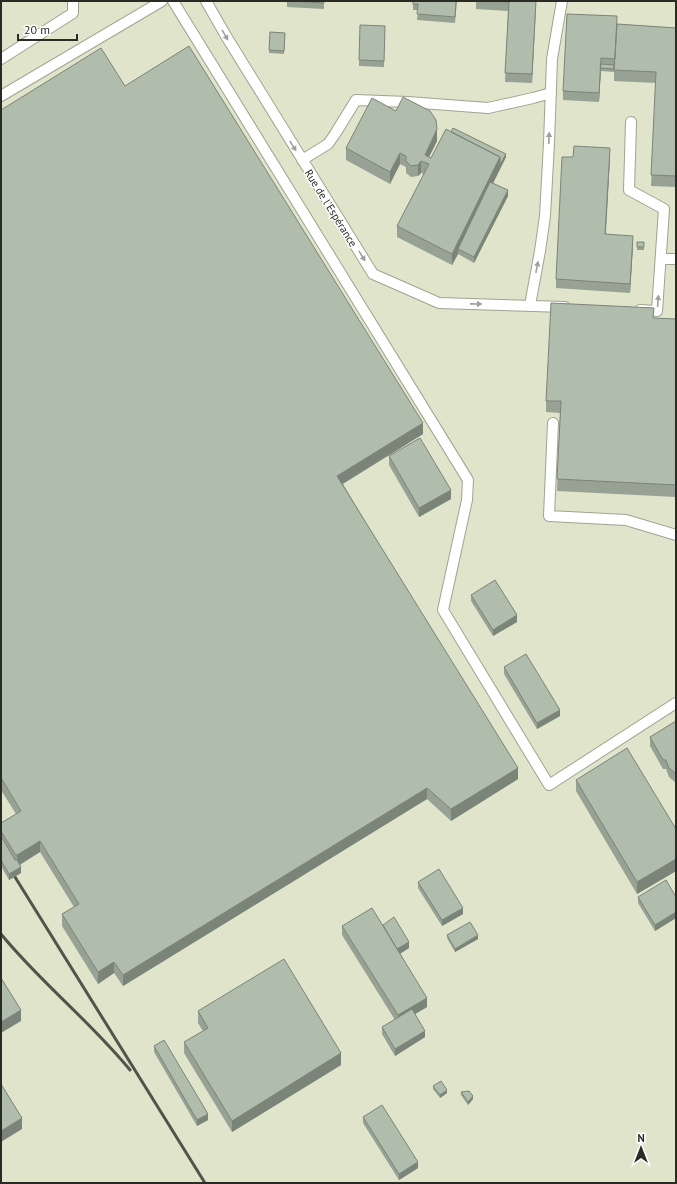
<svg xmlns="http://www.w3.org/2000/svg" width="677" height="1184" font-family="'PT Sans',sans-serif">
<rect width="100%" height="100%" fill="#ecf0dd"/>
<path fill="#dfe4ca" d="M1,1H676V1183H1Z"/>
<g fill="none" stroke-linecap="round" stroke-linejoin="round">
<defs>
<path id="lane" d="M173,1L468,480L467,500L443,610L549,785L676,703
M206,1L226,36L373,274L439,303L565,307
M1,59L73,13V1
M1,96L162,1
M631,122L629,190L664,209L657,311L640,310
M302,160L328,144L335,134L356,100L408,102L488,108L533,98L551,93
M661,259H676
M530,305L540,251L545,216L549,143L552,59L562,1
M553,423L549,516L626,520L676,535"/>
</defs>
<use href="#lane" stroke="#a0a392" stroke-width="12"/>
<use href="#lane" stroke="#fff" stroke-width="10"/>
<path stroke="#52544b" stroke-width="3" d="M15,877L205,1183
M1,934C40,982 90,1021 130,1070"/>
</g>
<path fill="#97a294" d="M287,1H324V9L287,7Z
M457,1L455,23L417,20L418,10H413V4Z
M476,1H536L532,83L505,82L508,11L476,9Z
M617,24L676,28V187L651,186L656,83L614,81V72L601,71L599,102L563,100V91Z
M270,32L285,33L284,54L269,53Z
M385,32L384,67L359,66V60Z
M125,86L423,434L343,484L518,779L451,821L427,799L123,986L114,973L98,984L62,926V914L74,907L40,852L20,865L21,873L9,880L1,866V823L16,814L1,790V110Z
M437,141L429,157L431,158L506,157L493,183L508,196L474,263L458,254L452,265L397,237V226L424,174L421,173L418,176L411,177L406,173V167L400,164L390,184L346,160V148Z
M573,157H610L606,234L633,245L630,293L556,288V279Z
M637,242H644V250H637Z
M654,318L676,319V497L557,491L560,413L546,412V401Z
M389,456L451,499L419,517L389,465Z
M471,595L517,622L493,636L471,601Z
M504,667L560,716L537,729L504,674Z
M676,721V783L669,777L666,769H663L650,746V737Z
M576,780L676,829V871L637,894L576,791Z
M418,882L463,914L442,926L418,888Z
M638,897H676V918L655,931L638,903Z
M342,926L409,948L400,954L427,1007L415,1014L425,1037L395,1056L382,1034V1027L395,1020L342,935Z
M447,935L478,939L455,952L447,938Z
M198,1011L341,1065L232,1132L184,1053V1042L203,1031L198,1023Z
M154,1046L208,1120L197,1126L154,1052Z
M433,1086L447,1093L440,1098L433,1089Z
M461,1092L473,1099L468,1105L461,1095Z
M363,1117L418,1168L399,1180L363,1123Z"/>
<path fill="#7b8478" d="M536,1V6L532,83V74Z
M601,58V67L599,102V93Z
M437,129V141L426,163L425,155Z
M610,148V157L605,243V234Z
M400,153V164L390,184V172Z
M506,154V157L460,250L458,249V254L452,265V254L500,157Z
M421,161V173L418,176V165Z
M508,190V196L474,263V257Z
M633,236V245L630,293V284Z
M423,423V434L337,487V476Z
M451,490V499L419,517V508Z
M517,615V622L493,636V630Z
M560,710V716L537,729V723Z
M518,768V779L451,821V809Z
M427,788V799L123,986V975Z
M40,841V852L17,866V855Z
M676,859V871L637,894V882Z
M21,867V873L9,880V874Z
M463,908V914L442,926V920Z
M676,912V918L655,931V925Z
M478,935V939L455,952V949Z
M409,942V948L396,956V950Z
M114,962V973L98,984V972Z
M427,998V1007L398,1024V1015Z
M21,1010V1021L1,1033V1022Z
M425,1031V1037L395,1056V1049Z
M341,1053V1065L232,1132V1121Z
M447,1090V1093L440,1098V1095Z
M473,1096V1099L468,1105V1102Z
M208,1114V1120L197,1126V1120Z
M22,1118V1129L1,1142V1131Z
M418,1162V1168L399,1180V1174Z"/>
<path fill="#b0bcac" stroke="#7b8478" d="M292,1H324V3Z
M413,1H456L455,17L417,14L418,4H413Z
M485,1H536L532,74L505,73L509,2Z
M567,14L617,16L615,59L601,58L599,93L563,91Z
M617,24L676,28V176L651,175L656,72L614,70Z
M360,25L385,26L384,61L359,60Z
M270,32L285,33L284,51L269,50Z
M189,46L423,423L337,476L518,768L451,809L427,788L123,975L114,962L98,972L62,914L79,904L40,841L17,855L15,854L1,831V823L21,811L1,778V110L101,48L125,86Z
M601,64L614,65V69L600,68Z
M403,97L430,111L436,120L437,129L425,155L431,158L446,129L500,157L452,254L397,226L429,164L421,161L418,165L411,166L406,161V156L400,153L390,172L346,148L372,98L396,111Z
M453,128L506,154L500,165V157L451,132Z
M574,146L610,148L605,234L633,236L630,284L556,279L562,157H573Z
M490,182L508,190L474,257L458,249Z
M637,242H644V247H637Z
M551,303L654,308L653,318L676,319V485L557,479L561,401H546Z
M420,438L451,490L419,508L389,456Z
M495,580L517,615L493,630L471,595Z
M526,654L560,710L537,723L504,667Z
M676,721V774L669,768L666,760H663L650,737Z
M627,748L676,829V859L637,882L576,780Z
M1,836L15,860H17L21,867L9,874L1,860Z
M439,869L463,908L442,920L418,882Z
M666,880L676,897V912L655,925L638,897Z
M372,908L427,998L398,1015L342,926Z
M394,917L409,942L397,949L383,925Z
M470,922L478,935L455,949L447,935Z
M284,959L341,1053L232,1121L184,1042L208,1028L198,1011Z
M1,978L21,1010L1,1022Z
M412,1009L425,1031L395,1049L382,1027Z
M164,1040L208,1114L197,1120L154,1046Z
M441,1081L447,1090L440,1095L433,1086Z
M1,1084L22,1118L1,1131Z
M469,1091L473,1096L468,1102L461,1092Z
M382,1105L418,1162L399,1174L363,1117Z"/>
<defs><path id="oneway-solid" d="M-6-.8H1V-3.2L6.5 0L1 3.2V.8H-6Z"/></defs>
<g fill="#9fa09c">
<use href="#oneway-solid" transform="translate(225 35) rotate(60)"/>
<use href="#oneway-solid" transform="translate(549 138) rotate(-88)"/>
<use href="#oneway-solid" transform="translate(293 146) rotate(58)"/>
<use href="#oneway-solid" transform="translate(362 256) rotate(58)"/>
<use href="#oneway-solid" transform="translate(537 267) rotate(-79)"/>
<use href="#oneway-solid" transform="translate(658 301) rotate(-86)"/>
<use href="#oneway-solid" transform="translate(476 304) rotate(1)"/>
</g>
<g text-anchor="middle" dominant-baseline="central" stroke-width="3" stroke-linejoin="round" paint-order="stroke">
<g font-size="11" fill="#292b24" stroke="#fff">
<text transform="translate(331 208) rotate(58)">Rue de l'Espérance</text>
</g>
</g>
<rect width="677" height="1184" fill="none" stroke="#292b24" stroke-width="4"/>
<g transform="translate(641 1148)" stroke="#ffffff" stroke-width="3" paint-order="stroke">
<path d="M0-3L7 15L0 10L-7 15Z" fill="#292b24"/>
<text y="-6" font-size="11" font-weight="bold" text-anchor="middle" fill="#292b24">N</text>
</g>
<path d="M18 34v6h59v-6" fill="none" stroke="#292b24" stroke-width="2"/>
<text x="24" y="34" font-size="12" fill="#292b24" stroke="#ffffff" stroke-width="3" paint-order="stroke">20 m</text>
</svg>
